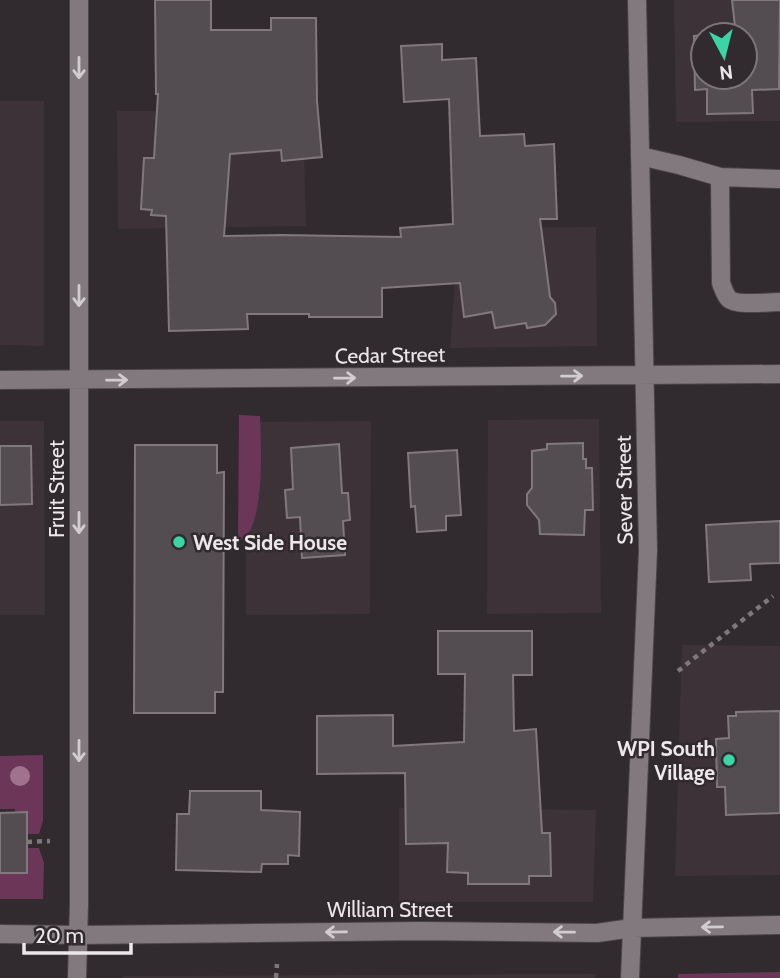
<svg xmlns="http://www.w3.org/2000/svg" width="780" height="978" font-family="Cabin,sans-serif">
<rect width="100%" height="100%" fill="#312a2e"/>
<path fill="#3e3239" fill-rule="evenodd" d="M674,0H780V121L676,122ZM703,35H745V77H703Z
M0,101H44V346L0,345Z
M117,111H303L306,226L118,229Z
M596,227L597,346L450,348L459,228Z
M599,419L601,613L487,614L488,420Z
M0,421H44L45,615H0Z
M371,421L370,614L246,615V422Z
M682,645L780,646V875L675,876Z
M399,808L596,810L593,902H399Z
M596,974L595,978H123V976Z"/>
<path fill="#6b3658" d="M239,415L260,416C261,443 266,528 240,541L238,540Z
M43,755V821L39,834H27L15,813V809H0V756Z
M27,848H39L44,863L43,899H0V873Z
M780,972V978H678V974Z"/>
<path fill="#534c50" stroke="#80787d" stroke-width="2" d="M155,0H211V30H271V18H316L317,101L322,157L282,161L281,150L230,154L224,236L282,235L401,237L400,228L453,224L449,99L404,102L401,46L442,44V60L476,58L480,136L524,134L525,146L554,144L557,219H540L550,297L555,303L556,314L545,325L527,328L526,323L495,328L492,312L464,317L460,283L382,288V317H309V314H247L248,329L169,331L166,216L151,215L152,210L141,209L144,158H154L158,94H156Z
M732,0H780L779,89L752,90L753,113L707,114V89L695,90L694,36L703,35V77H745V35H719H736Z
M583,443V459H586V468H592L593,510H585L584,535L540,534L539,520L527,505V494L532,488V451L547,449V444Z
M339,444L342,493H348L350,520L343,521L345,555L302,558L300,517L287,518L285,490L293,489L291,448Z
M135,445H217V473L224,472L223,692H215V713H134Z
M0,446H31L32,504L0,505Z
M457,450L461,515L446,516V530L417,532L415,506L411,507L408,453Z
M780,521V563L750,564L751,580L709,582L706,525Z
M438,631H532V675H513L514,731L536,729L542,833H550L551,876H529V884H468V873L447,872L448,843L406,844L405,773L317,774V716L393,715V746L464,742L465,674H438Z
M780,711V813L726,815L725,787H717L716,739L729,738L728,716H736V712Z
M190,791H261V810L300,812L299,856L288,855V864H262L261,872L176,870L177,814H189Z
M27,812V873H0V813Z"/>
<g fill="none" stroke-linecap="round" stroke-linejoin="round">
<defs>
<path id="lane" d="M640,156L679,165L720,177L780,179
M720,177L721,283C723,288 725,295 729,299C737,306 768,302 780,302"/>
<path id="street" d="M0,380L780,374
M0,934L78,935L420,931L597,933L632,928L780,925
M77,978L79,904V0
M630,978L648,550L637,0"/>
</defs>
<use href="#lane" stroke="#4b4649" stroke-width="20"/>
<use href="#street" stroke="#4b4649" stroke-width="20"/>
<path stroke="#7e787b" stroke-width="4.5" stroke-dasharray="5 5" stroke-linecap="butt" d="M678,671L773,596
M27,842L50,841
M276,978L277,964"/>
<use href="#lane" stroke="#81797d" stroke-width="18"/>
<use href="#street" stroke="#81797d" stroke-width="18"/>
</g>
<circle fill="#a0728e" cx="20" cy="776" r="10"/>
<defs><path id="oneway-shaft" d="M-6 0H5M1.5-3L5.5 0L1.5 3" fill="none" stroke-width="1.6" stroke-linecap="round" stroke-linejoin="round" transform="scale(1.75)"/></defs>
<g stroke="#d1cccf">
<use href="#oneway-shaft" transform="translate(79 68) rotate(90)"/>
<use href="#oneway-shaft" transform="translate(79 296) rotate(90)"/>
<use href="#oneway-shaft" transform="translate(572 376) rotate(-1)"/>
<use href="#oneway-shaft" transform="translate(345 378) rotate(-1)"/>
<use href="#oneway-shaft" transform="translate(117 380) rotate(-1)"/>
<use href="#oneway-shaft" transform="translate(79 523) rotate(90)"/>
<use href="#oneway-shaft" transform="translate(79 751) rotate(90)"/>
<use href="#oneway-shaft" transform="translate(712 927) rotate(179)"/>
<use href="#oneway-shaft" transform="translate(336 932) rotate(179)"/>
<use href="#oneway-shaft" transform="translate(564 932) rotate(-179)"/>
</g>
<g fill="#3ad4a5" stroke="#312a2e" stroke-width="2.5">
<circle cx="179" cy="542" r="7"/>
<circle cx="729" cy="760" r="7"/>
</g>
<g text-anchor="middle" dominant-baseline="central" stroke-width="5" stroke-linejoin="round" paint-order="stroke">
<g font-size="21" fill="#ece8ea" stroke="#312a2e">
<text transform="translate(390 355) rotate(-1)">Cedar Street</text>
<text transform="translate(56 489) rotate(-90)">Fruit Street</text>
<text transform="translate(624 490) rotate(-91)">Sever Street</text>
<text x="390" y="909">William Street</text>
</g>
<g font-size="21" font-weight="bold" fill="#ece8ea" stroke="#312a2e" text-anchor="start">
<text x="193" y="542">West Side House</text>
<text x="715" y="748" text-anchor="end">WPI South<tspan x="715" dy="24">Village</tspan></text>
</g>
</g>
<g transform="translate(724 56) rotate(173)"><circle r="33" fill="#312a2e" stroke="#7c7679" stroke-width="2"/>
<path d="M0-5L12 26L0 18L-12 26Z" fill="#3ad4a5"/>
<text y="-10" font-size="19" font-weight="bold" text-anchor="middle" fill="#ece8ea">N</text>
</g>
<path d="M24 943v10h107v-10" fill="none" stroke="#ece8ea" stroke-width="3.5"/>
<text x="35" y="943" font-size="21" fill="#ece8ea" stroke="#312a2e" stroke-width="5" paint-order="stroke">20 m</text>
</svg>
